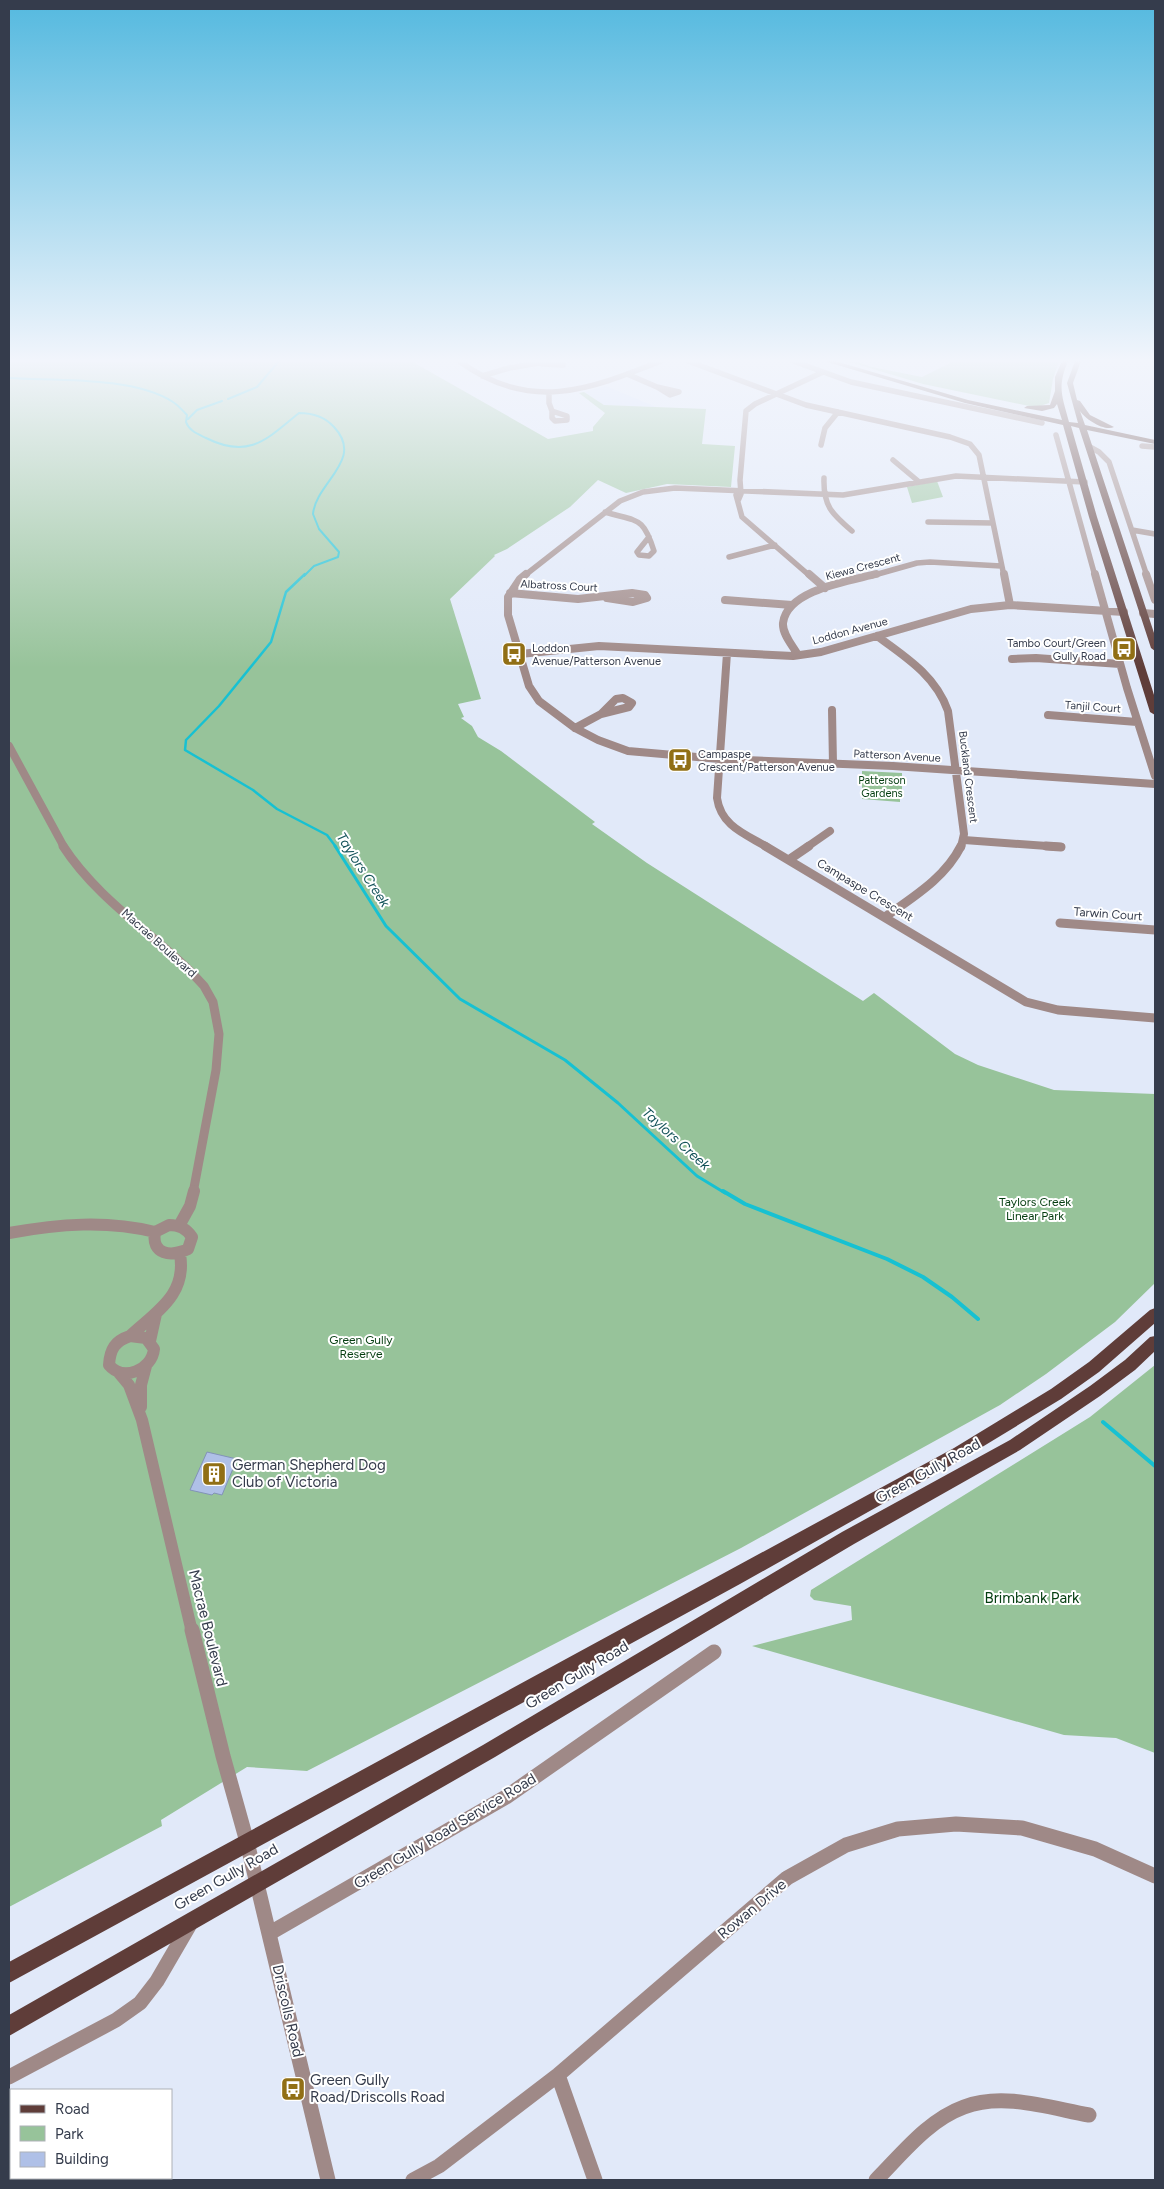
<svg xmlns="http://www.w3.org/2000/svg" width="1164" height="2189" font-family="Figtree,sans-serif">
<rect width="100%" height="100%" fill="#e1e9f9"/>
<path fill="#d3e0fc" d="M606,386L656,407L604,405L584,392Z"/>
<path fill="#97c39a" d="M9,361H411L548,439L593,431V427L605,413L579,393L584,392L604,405L706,409L702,444L735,446L731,487L667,484L626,493L598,480L570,507L507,549L494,555L495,556L450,599L481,699L458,704L464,717L461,718L472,726L478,737L501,751L595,822L592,824L647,863L863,1001L874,993L955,1054L978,1065L1054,1090L1155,1094V1283L1115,1322L1046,1374L1000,1405L741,1548L307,1771L247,1767L161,1820L162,1826L9,1907Z
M846,361H855L872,367L922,377L954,361H1059L1053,379L1049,403L1040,406H1029L923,384Z
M937,481L943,497L912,503L907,487Z
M862,771L902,773V797H900V802L862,799Z
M1155,1365V1753L1116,1738L1064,1735L752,1646L852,1620L851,1606L814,1600L810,1596L811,1590L1090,1417Z"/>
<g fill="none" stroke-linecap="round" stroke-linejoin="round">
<path stroke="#17c1d2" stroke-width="2" d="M9,378C56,381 132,376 173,402C178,405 183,411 187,415L186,422
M228,399L257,387L279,361
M188,419L197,410L222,401
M186,422C189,431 198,434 206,438C250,460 268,438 299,413C313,413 325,417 334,427C365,460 316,482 313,514L319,529L339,552L338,557L314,566L304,576"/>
<path stroke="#17c1d2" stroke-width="2.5" d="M305,574L286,592L271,642L219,706L186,740L185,750L253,790L277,809L327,835L336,847"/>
<path stroke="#17c1d2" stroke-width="3" d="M335,846L386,926L460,999L565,1060L618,1103L697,1176L725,1193"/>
<path stroke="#17c1d2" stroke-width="4" d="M723,1191L745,1204L887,1259L923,1277L952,1297L978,1319
M1103,1422L1155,1466"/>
</g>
<path fill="#afc0e7" stroke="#8293b8" d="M207,1452L237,1459L222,1495L214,1493L212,1495L190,1490Z"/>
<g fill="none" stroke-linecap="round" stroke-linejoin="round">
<path stroke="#9f8987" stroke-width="5.5" d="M459,361C530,413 588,390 661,361
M688,361L806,405L950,437L970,444L979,455L1004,576
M793,361L851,382L1042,423
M542,364L563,365L561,361
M627,374L657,387
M482,376L509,368L551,361
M657,387L679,392L670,395Z
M549,392V403L552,411
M552,411L567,416V420L555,421L552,418Z
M1056,435L1095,576
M821,445L825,428L838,412
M1142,446L1155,447
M1090,447L1099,452L1109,462L1147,576
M893,460L918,481
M824,478C823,506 832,514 852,531
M736,495L742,517L810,576
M738,501L741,494L740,480L746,411L755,404L823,372
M605,512C638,522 643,516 654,551L649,556L639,555L637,552L649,537
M928,522L993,523
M1132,530L1155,534
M729,557L775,545
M524,576L620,501L643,492L675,488L843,495L956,476L1085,482
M871,576L917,563L930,562L1001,566"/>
<path stroke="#9f8987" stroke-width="8" d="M526,574L520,579L508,597V615L529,686L539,701L575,728L598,740L628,751L720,759L893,766L1155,784
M809,574L825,588
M1004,574L1010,605
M1095,574L1127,688L1155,776
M1146,574L1155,600
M510,593L578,599L632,593L645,595L647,598L633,602L607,598
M725,600L792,605
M1143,613L1155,614
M877,636C906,657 936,676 948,711L964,834L961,847
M727,653L717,798C721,826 745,834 767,847
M520,654L599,646L793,656L821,652L971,609L1010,605L1124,612
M798,655C793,646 782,634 783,623C787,590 849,581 876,574
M1012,659L1036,658L1120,664
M623,698L632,703L629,707L601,714L616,699Z
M832,710L833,764
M1048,715L1137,722
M575,728L601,714
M9,746L64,847
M964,840L1061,847
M807,847L830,831"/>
<path stroke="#9f8987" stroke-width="9" d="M63,846C96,897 148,930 191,972L204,986L213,1002L219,1034L216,1070L193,1193
M765,846L1026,1002L1058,1010L1155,1018
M1046,846L1061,847
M790,859L809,846
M885,917C913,897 945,878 961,846
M1060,923L1155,930"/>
<path stroke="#9f8987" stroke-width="12" d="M169,1225C179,1225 186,1228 192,1237L188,1249C171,1257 151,1255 155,1232Z
M179,1226L190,1206L194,1191
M9,1233C59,1224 106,1220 155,1232
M130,1336L146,1338L154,1349C152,1370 123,1382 109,1365C110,1349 115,1341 130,1336Z
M130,1336C157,1311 187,1295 180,1254
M150,1341L156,1314
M119,1373L129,1385L142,1420L192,1632
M141,1407V1385L146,1366"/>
<path stroke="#9f8987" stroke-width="15" d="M192,1630L223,1756L247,1842
M270,1933L506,1797L714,1652
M558,2075L595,2180
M9,2077L116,2020L140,2003L157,1981L189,1926
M413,2180L439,2166L558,2075L787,1878L846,1845L898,1829L956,1824L1022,1828L1095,1849L1155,1876
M876,2180C902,2154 928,2120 964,2107C1003,2092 1050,2108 1089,2115"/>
<path stroke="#9f8987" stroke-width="15" d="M247,1842L328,2180"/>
<path fill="#5f3d39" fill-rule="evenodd" d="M824,361H835L968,400L1062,420L1057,404L1054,408L1042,411L1024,408L1027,406L1050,405L1055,391V377L1062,361H1068C1057,387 1062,396 1069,422L1078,423L1067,383L1075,361H1081L1073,383L1077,400L1080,401L1090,415L1114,427C1105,432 1085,419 1080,411L1085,425L1155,440V444L1087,430L1155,636V651L1151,648L1079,428L1071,426L1097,517L1155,698V715L1150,712L1089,517L1063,425L965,403Z
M1155,1308V1323L1099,1372L1061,1399L964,1458L740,1584L9,1983V1962L954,1448L1051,1389L1089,1362L1150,1310Z
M1155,1336V1351L1135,1370L1100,1396L1020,1450L854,1544L495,1757L9,2036V2015L483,1745L842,1532L1010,1440L1090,1386L1125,1360L1150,1337Z"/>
</g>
<linearGradient id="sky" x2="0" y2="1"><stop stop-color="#54b9df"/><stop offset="0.54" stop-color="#f2f5fc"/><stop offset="1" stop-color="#f2f5fc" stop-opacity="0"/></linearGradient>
<rect width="1164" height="668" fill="url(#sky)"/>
<defs>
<symbol id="bus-square" viewBox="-11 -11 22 22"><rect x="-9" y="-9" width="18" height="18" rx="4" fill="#916f15" stroke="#fff"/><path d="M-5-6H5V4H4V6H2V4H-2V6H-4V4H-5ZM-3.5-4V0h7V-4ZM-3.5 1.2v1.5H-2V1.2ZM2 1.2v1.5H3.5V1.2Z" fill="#fff"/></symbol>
<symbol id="building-square" viewBox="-11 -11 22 22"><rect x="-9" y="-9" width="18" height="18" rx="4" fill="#916f15" stroke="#fff"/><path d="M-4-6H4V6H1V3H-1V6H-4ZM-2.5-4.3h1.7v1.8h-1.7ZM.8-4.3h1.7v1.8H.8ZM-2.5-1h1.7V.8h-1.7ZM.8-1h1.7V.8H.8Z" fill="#fff"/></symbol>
</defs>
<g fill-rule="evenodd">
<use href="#bus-square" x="1110" y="635" width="28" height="28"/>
<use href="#bus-square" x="500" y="640" width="28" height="28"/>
<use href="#bus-square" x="666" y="746" width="28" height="28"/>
<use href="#building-square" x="200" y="1460" width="28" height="28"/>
<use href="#bus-square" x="279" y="2075" width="28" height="28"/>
</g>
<g text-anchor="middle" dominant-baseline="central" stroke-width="4" stroke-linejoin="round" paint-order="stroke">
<g font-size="11" fill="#353c4c" stroke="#fff">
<text transform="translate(863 567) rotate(-15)">Kiewa Crescent</text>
<text transform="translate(559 586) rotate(3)">Albatross Court</text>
<text transform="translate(850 631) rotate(-15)">Loddon Avenue</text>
<text transform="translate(1093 707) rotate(4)">Tanjil Court</text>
<text transform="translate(897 756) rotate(3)">Patterson Avenue</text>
<text transform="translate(968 777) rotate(83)">Buckland Crescent</text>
</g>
<g font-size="11" fill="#353c4c" stroke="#fff" text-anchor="start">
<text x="1106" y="643" text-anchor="end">Tambo Court/Green<tspan x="1106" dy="13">Gully Road</tspan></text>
<text x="532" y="648">Loddon<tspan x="532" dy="13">Avenue/Patterson Avenue</tspan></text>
<text x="698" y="754">Campaspe<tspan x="698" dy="13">Crescent/Patterson Avenue</tspan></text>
</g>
<g font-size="11" fill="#043d10" stroke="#fff">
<text x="882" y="780">Patterson<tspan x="882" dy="13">Gardens</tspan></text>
</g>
<g font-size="12" fill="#353c4c" stroke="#fff">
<text transform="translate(865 890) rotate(31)">Campaspe Crescent</text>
<text transform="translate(1108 914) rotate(4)">Tarwin Court</text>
<text transform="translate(159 943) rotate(42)">Macrae Boulevard</text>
</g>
<g font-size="12" fill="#043d10" stroke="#fff">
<text x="1035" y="1202">Taylors Creek<tspan x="1035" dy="14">Linear Park</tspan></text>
<text x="361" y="1340">Green Gully<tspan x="361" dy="14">Reserve</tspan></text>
</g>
<g font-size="14" font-style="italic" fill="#14535a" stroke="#fff">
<text transform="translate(363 870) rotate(57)">Taylors Creek</text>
<text transform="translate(676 1139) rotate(42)">Taylors Creek</text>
</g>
<g font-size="15" fill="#353c4c" stroke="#fff" text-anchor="start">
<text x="232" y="1465">German Shepherd Dog<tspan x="232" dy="17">Club of Victoria</tspan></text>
<text x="310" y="2080">Green Gully<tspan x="310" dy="17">Road/Driscolls Road</tspan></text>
</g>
<g font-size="15" fill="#353c4c" stroke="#fff">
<text transform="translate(928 1471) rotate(-29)">Green Gully Road</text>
<text transform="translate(208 1628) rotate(76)">Macrae Boulevard</text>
<text transform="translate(577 1675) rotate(-31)">Green Gully Road</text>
<text transform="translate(445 1831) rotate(-31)">Green Gully Road Service Road</text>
<text transform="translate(226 1877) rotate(-30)">Green Gully Road</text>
<text transform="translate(752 1909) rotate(-40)">Rowan Drive</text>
<text transform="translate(288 2011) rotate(77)">Driscolls Road</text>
</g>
<g font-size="15" fill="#043d10" stroke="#fff">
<text x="1032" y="1598">Brimbank Park</text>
</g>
</g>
<rect width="1164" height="2189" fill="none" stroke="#353c4c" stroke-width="20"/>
<rect x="10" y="2089" width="162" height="90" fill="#ffffff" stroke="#aeb1b7"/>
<rect x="20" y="2105" width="25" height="8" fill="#5f3d39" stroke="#aeb1b7"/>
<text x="55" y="2114" font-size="15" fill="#353c4c">Road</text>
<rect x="20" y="2126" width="25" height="15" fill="#97c39a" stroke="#aeb1b7"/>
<text x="55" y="2139" font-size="15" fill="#353c4c">Park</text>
<rect x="20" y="2152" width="25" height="15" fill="#afc0e7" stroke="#aeb1b7"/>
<text x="55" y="2164" font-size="15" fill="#353c4c">Building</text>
</svg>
